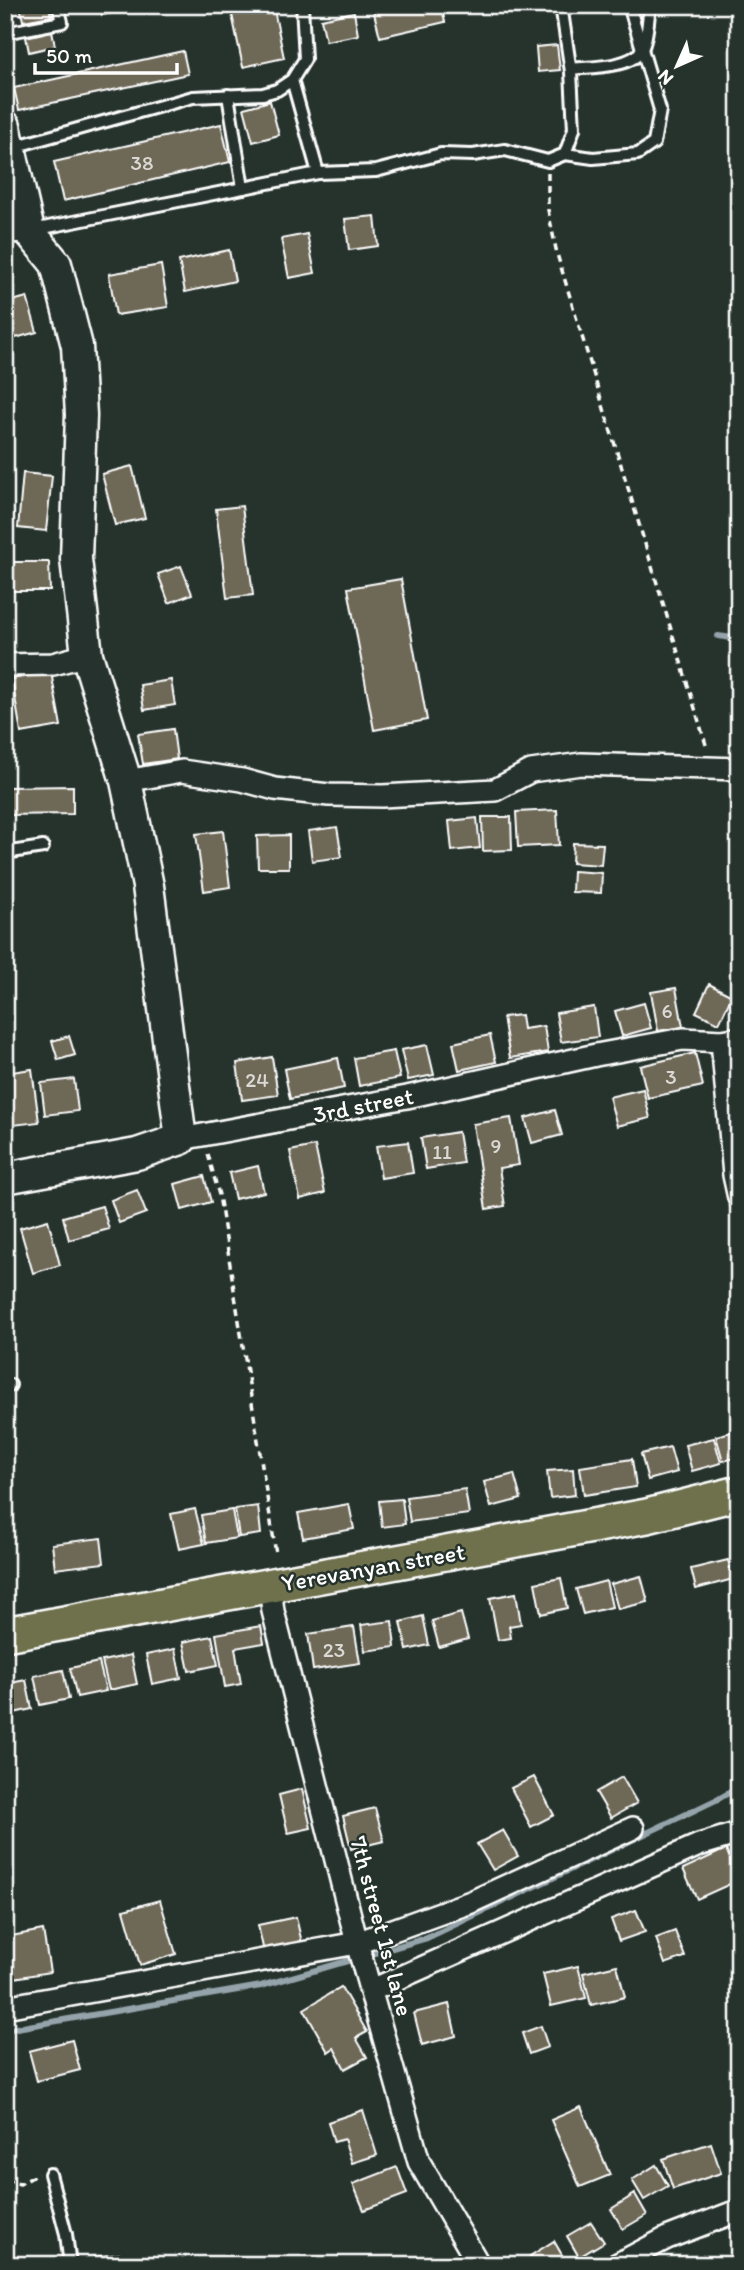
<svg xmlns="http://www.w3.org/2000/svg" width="744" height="2270" font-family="Itim,sans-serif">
  <rect width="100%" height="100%" fill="#26332d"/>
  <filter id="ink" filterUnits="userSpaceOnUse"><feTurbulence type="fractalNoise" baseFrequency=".0143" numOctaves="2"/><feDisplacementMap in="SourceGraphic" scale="14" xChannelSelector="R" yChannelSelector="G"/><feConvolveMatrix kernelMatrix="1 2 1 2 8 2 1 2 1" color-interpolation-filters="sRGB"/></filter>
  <g filter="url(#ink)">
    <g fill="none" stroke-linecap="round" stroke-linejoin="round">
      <g stroke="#95a4ab" stroke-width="6">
        <polyline points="718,636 739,639"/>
        <polyline points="5,2030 261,1986 427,1938 720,1798 739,1787"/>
        <polyline points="738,2265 739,2264"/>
      </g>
    </g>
    <g fill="#6e6756" stroke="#fff" stroke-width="2">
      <polygon points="20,5 49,5 51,16 23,21"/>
      <polygon points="100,5 122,5 124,11 102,15"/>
      <polygon points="230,5 273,5 284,58 243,67"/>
      <polygon points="372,5 441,5 445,22 380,37"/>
      <polygon points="354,12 358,35 326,41 321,19"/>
      <polygon points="52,31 55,46 29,52 26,37"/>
      <polygon points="557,45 560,70 538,72 536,47"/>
      <polygon points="183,51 188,74 19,110 14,88"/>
      <polygon points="270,101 279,135 253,142 244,108"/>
      <polygon points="221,124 230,162 63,201 54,162"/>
      <polygon points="375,216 378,246 349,250 345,219"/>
      <polygon points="307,234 315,273 289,278 281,239"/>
      <polygon points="229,250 235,281 185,292 179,261"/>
      <polygon points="161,265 168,307 116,315 109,274"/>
      <polygon points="27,297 37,332 8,340 5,331 5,303"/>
      <polygon points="132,466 145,518 115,525 102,474"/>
      <polygon points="23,473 52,476 46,531 18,528"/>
      <polygon points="242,506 253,595 227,598 216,509"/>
      <polygon points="5,562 49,562 50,591 5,591"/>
      <polygon points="181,566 192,594 169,603 158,574"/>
      <polygon points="401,579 427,720 374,730 348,588"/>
      <polygon points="51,672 61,726 21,733 12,679"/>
      <polygon points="171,680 175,705 144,710 140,685"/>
      <polygon points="173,729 177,759 143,764 138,734"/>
      <polygon points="73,786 73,814 5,815 5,787"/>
      <polygon points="557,810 559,845 518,847 516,812"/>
      <polygon points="482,817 511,817 512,850 483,851"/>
      <polygon points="477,818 480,848 452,851 449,821"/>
      <polygon points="337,827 342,857 312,861 308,831"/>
      <polygon points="223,831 230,887 204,891 196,834"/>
      <polygon points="289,835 289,868 258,868 257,836"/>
      <polygon points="573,843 603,844 601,865 572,863"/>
      <polygon points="573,871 602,873 601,893 572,892"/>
      <polygon points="709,984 732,996 719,1023 696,1012"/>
      <polygon points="676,988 683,1027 658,1031 651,992"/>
      <polygon points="644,1003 651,1028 622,1036 615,1011"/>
      <polygon points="594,1007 598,1037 561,1042 556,1013"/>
      <polygon points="521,1015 523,1029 544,1026 548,1052 510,1058 503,1017"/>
      <polygon points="490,1035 496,1062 459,1070 453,1043"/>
      <polygon points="69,1036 75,1055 58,1060 52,1041"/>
      <polygon points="427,1045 434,1075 408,1080 401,1050"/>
      <polygon points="394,1051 400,1078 359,1086 354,1058"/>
      <polygon points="695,1053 703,1086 648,1098 640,1066"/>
      <polygon points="272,1057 278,1095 242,1100 237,1063"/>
      <polygon points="338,1058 344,1088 290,1099 284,1069"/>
      <polygon points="32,1069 39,1122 5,1126 5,1073"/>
      <polygon points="74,1079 78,1111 45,1115 41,1083"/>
      <polygon points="643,1089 650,1118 617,1126 609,1097"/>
      <polygon points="555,1110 562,1135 532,1143 525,1118"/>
      <polygon points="511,1118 519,1165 499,1168 505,1206 486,1209 473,1124"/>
      <polygon points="458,1132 463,1163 426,1169 421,1138"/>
      <polygon points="408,1142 413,1173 381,1178 376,1146"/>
      <polygon points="315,1146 325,1193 300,1199 290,1151"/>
      <polygon points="258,1166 264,1192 235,1199 229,1173"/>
      <polygon points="204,1176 211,1202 182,1210 175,1184"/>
      <polygon points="137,1190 146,1213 119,1223 111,1200"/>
      <polygon points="102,1206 109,1229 69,1240 63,1217"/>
      <polygon points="5,1220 12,1242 5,1244"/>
      <polygon points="48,1220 60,1265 33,1273 20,1228"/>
      <polygon points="739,1430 739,1457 723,1461 716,1436"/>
      <polygon points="714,1438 721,1463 692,1471 685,1445"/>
      <polygon points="670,1447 677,1472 648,1480 641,1454"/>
      <polygon points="632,1459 636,1487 584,1495 580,1467"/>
      <polygon points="573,1469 575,1495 550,1498 547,1471"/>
      <polygon points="514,1474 521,1499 491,1507 484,1482"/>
      <polygon points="465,1489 469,1514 410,1522 406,1497"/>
      <polygon points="402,1499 405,1524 382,1527 379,1501"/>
      <polygon points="349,1504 354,1529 303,1538 298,1513"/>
      <polygon points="258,1506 261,1534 239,1537 235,1509"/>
      <polygon points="195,1509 204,1544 179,1549 171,1514"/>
      <polygon points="232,1510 237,1538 206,1543 201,1515"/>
      <polygon points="101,1538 104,1563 55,1569 52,1544"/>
      <polygon points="728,1560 733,1579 696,1589 691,1569"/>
      <polygon points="641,1576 648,1602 618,1609 611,1584"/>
      <polygon points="561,1578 567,1608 541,1614 535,1583"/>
      <polygon points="606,1581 612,1607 583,1614 576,1589"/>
      <polygon points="516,1593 521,1624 509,1626 511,1638 498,1640 490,1598"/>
      <polygon points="461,1613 468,1639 439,1647 432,1621"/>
      <polygon points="423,1616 429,1645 407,1650 401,1622"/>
      <polygon points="392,1621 395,1647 365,1651 361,1625"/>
      <polygon points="261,1626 264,1643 235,1648 241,1684 225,1687 216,1634"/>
      <polygon points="354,1627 360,1663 313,1670 308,1634"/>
      <polygon points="212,1636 218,1665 189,1671 183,1642"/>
      <polygon points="175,1649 181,1678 152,1684 146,1655"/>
      <polygon points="131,1655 137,1684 109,1690 102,1661"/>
      <polygon points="99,1662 106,1691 77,1697 70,1668"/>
      <polygon points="63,1670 69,1699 40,1705 34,1676"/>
      <polygon points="26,1680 32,1709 5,1715 5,1684"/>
      <polygon points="534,1777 554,1815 531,1827 511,1788"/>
      <polygon points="622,1777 637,1803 611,1818 596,1792"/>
      <polygon points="302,1789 311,1828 288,1833 279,1795"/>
      <polygon points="375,1808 384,1841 351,1849 343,1816"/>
      <polygon points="503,1830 518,1856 493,1870 477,1844"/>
      <polygon points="726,1849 739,1880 697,1899 683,1869"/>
      <polygon points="160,1900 176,1954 140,1965 124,1910"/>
      <polygon points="636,1910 645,1932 619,1941 611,1919"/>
      <polygon points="296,1917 302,1943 264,1952 258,1925"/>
      <polygon points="43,1930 50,1972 14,1978 6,1937"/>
      <polygon points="675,1931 685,1957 665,1964 656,1938"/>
      <polygon points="617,1965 625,1997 591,2005 583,1973"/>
      <polygon points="578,1966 586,1998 551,2006 543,1974"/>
      <polygon points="341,1987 367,2032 356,2038 367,2057 345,2069 334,2048 328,2052 304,2009"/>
      <polygon points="449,2004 456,2036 422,2045 414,2013"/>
      <polygon points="541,2026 548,2047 529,2054 522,2033"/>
      <polygon points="72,2040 80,2070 37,2081 29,2051"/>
      <polygon points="581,2107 610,2175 580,2187 551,2120"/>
      <polygon points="363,2110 377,2155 352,2163 344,2139 334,2142 328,2122"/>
      <polygon points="711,2143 721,2173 673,2189 663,2159"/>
      <polygon points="656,2165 668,2186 644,2200 632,2180"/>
      <polygon points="397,2167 407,2194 364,2210 353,2184"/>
      <polygon points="635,2194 647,2215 623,2229 611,2209"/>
      <polygon points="591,2222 604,2242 579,2257 567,2236"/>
      <polygon points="554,2241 566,2262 561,2265 535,2265 530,2256"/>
      <polygon points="120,2254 121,2265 95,2265 94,2257"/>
    </g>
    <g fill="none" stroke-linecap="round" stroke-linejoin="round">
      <defs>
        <g id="lane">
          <polyline points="5,33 62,22 58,5"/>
          <path d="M571 69C589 67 633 68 642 49 648 37 648 18 650 5"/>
          <polyline points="292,80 318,173"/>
          <polyline points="228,95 243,188"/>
          <polyline points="13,147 193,97 263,94 277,90 292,80 305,59 302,5"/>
          <polyline points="565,154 593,158 638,154 654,143 660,110 629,5"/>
          <polyline points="33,230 318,173 376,171 441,154 473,155 505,150 548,161 565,154 574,129 571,72 561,5"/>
          <polyline points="5,853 43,847"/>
          <polyline points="5,1389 10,1385"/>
          <polyline points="50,2174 66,2234 70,2265"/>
        </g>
        <g id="street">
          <polyline points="5,232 29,231"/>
          <polyline points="5,665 53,664 87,655"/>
          <polyline points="126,781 182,771 242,780 275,789 329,795 382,796 495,790 531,771 581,764 739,769"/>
          <polyline points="722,1041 734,1175 739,1198"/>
          <polyline points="181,1139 407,1097 596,1055 683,1039 722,1041 739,1038"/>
          <polyline points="270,1586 273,1611 357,1943 419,2162 479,2265"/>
          <polyline points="372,1990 699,1845 739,1833"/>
          <polyline points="5,2007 357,1943 471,1902 633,1828"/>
          <polyline points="616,2265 667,2238 732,2213"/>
        </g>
        <polyline id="secondary" points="5,126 29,231 56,264 77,346 81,415 76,559 87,655 126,781 148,886 181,1139 137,1154 5,1178"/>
        <polyline id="primary" points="5,1634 647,1516 739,1493"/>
      </defs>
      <use href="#lane" stroke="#fff" stroke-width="16"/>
      <use href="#street" stroke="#fff" stroke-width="26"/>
      <use href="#secondary" stroke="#fff" stroke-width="35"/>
      <use href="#primary" stroke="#fff" stroke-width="38"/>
      <g stroke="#fff" stroke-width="3.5" stroke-dasharray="7 5" stroke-linecap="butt">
        <polyline points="548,173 548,210 557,254 707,748"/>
        <polyline points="208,1154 219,1195 276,1554"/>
        <polyline points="5,2180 20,2184 38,2174"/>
      </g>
      <use href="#lane" stroke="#26332d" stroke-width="10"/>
      <use href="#street" stroke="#26332d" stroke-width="21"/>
      <use href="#secondary" stroke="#26332d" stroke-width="30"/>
      <use href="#primary" stroke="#6e714b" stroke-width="33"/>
    </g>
  </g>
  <g text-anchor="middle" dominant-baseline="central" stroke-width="5" stroke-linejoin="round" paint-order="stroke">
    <g font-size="21" fill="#dbd9d5">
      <text x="142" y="162">38</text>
      <text x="667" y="1010">6</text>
      <text x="671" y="1076">3</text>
      <text x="257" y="1079">24</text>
      <text x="496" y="1145">9</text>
      <text x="442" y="1151">11</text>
      <text x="334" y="1649">23</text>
    </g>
    <g font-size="24" fill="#fff" stroke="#26332d">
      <text transform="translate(363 1105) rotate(-11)">3rd street</text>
      <text transform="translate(373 1567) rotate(-10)">Yerevanyan street</text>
      <text transform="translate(382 1926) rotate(75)">7th street 1st lane</text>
    </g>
  </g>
  <rect width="744" height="2270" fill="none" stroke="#26332d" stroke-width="28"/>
  <rect x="14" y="14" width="716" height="2242" fill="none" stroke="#fff" stroke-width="2.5" filter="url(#ink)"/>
  <g transform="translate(677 66) rotate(225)" stroke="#26332d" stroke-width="5" paint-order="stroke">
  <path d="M0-5L12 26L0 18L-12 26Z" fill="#ffffff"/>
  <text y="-10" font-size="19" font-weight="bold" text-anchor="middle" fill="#ffffff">N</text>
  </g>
  <path d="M35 63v10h142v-10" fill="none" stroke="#ffffff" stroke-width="3.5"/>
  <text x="46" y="63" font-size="21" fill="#ffffff" stroke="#26332d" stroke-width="5" paint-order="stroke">50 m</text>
</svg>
